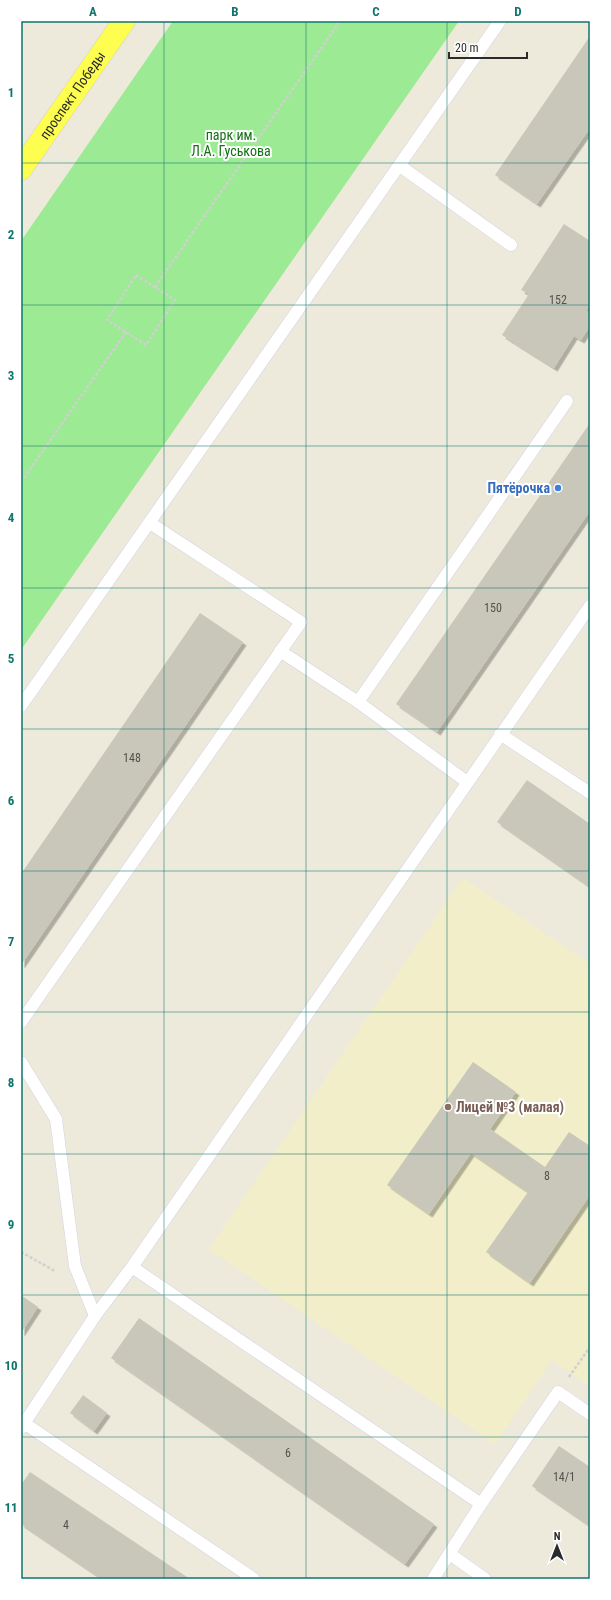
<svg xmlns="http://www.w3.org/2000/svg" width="611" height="1600" font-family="'Roboto Condensed',sans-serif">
  <defs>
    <filter id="shadow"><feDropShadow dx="3.5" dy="3.5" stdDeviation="0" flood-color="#0004"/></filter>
  </defs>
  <rect width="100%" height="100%" fill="#eeeadb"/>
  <polygon fill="#f1eec9" points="463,878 590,964 590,1386 552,1360 495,1444 209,1249"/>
  <polygon fill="#9cea93" points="173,21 459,21 21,650 21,241"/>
  <g fill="#c9c7ba" filter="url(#shadow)">
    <polygon points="590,36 590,128 537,204 495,175"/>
    <polygon points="564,224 590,241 590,305 586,311 590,313 590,326 581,340 574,336 554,368 502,335 529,294 521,290"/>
    <polygon points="590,423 590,511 437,732 396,704"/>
    <polygon points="200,613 243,642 21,965 21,874"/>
    <polygon points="527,780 590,824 590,887 497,822"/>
    <polygon points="473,1062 516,1092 490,1129 545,1167 569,1132 590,1146 590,1195 530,1283 486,1252 528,1192 471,1153 429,1214 387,1185"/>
    <polygon points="21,1295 38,1307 21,1333"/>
    <polygon points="139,1318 434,1524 405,1564 111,1358"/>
    <polygon points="83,1395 107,1413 94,1431 70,1413"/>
    <polygon points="559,1446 590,1467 590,1526 532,1486"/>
    <polygon points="30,1472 157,1557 190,1579 102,1579 21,1524 21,1485"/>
  </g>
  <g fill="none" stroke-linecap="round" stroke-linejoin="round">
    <defs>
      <g id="lane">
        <polyline points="400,166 511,245"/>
        <polyline points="280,651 358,702"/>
        <polyline points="21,706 500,21"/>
        <polyline points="500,734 590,793"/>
        <polyline points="467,782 358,702 567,401"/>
        <polyline points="21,1022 301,622 150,523"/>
        <polyline points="21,1062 56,1119 75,1266 95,1316"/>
        <polyline points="132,1267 481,1504"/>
        <polyline points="24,1423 254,1579"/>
        <polyline points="21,1428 95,1316 132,1267 590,606"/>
        <polyline points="450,1554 485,1579"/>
        <polyline points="433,1579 481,1504 558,1392 590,1414"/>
      </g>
      <g id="primary">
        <path id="s1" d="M21 169 124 21"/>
      </g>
    </defs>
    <use href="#lane" stroke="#d1d1e5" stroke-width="13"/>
    <use href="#primary" stroke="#d0d0d0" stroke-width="23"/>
    <g stroke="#d0d0d0" stroke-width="2.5" stroke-dasharray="3 2" stroke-linecap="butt">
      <polygon points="136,275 175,300 146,345 107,320"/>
      <polyline points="155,287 340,21"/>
      <polyline points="21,482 126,332"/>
      <polyline points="21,1252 55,1271"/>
      <polyline points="569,1377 590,1347"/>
    </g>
    <use href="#lane" stroke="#fff" stroke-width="12"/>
    <use href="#primary" stroke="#fefe50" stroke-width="22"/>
  </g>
  <path fill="none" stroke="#0f766e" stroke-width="1" stroke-opacity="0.55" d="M164 21V1579M306 21V1579M447 21V1579M21 163H590M21 305H590M21 446H590M21 588H590M21 729H590M21 871H590M21 1012H590M21 1154H590M21 1295H590M21 1437H590"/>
  <circle fill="#3f7fe0" stroke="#fff" stroke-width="1.5" cx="558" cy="488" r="4"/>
  <circle fill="#8d6e63" stroke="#fff" stroke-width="1.5" cx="448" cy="1107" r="4"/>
  <g text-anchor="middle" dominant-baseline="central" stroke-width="4" stroke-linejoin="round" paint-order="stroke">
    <g font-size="12" fill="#52524f">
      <text x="558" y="300">152</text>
      <text x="493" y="608">150</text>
      <text x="132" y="758">148</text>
      <text x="547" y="1176">8</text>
      <text x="288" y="1453">6</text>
      <text x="564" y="1477">14/1</text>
      <text x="66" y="1525">4</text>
    </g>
    <g font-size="14" fill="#2b2b2b" stroke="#fff">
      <text stroke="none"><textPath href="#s1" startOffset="90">проспект Победы</textPath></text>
    </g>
    <g font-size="14" fill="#137015" stroke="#fff">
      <text x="231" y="135">парк им.<tspan x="231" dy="16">Л.А. Гуськова</tspan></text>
    </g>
    <g font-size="14" font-weight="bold" fill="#366cbe" stroke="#fff" text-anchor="end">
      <text x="550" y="488">Пятёрочка</text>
    </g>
    <g font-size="14" font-weight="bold" fill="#785e54" stroke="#fff" text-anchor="start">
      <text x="456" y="1107">Лицей №3 (малая)</text>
    </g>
  </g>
  <rect width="611" height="1600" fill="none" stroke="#ffffff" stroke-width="44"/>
  <g transform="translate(557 1546)" stroke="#ffffff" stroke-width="3" paint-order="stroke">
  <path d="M0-3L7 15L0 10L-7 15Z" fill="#2b2b2b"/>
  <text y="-6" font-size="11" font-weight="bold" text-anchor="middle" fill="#2b2b2b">N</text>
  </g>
  <path d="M449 52v6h78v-6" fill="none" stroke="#2b2b2b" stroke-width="2"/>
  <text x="455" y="52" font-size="12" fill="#2b2b2b" stroke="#ffffff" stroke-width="3" paint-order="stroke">20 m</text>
  <rect x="22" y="22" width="567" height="1556" fill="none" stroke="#0f766e" stroke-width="1.5"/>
  <g font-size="13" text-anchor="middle" font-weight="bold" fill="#0f766e">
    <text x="93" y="16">A</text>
    <text x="235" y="16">B</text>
    <text x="376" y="16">C</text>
    <text x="518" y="16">D</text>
    <text x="11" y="97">1</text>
    <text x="11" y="239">2</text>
    <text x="11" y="380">3</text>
    <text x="11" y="522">4</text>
    <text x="11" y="663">5</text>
    <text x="11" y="805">6</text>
    <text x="11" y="946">7</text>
    <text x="11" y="1087">8</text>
    <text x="11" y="1229">9</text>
    <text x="11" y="1370">10</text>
    <text x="11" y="1512">11</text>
  </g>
</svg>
